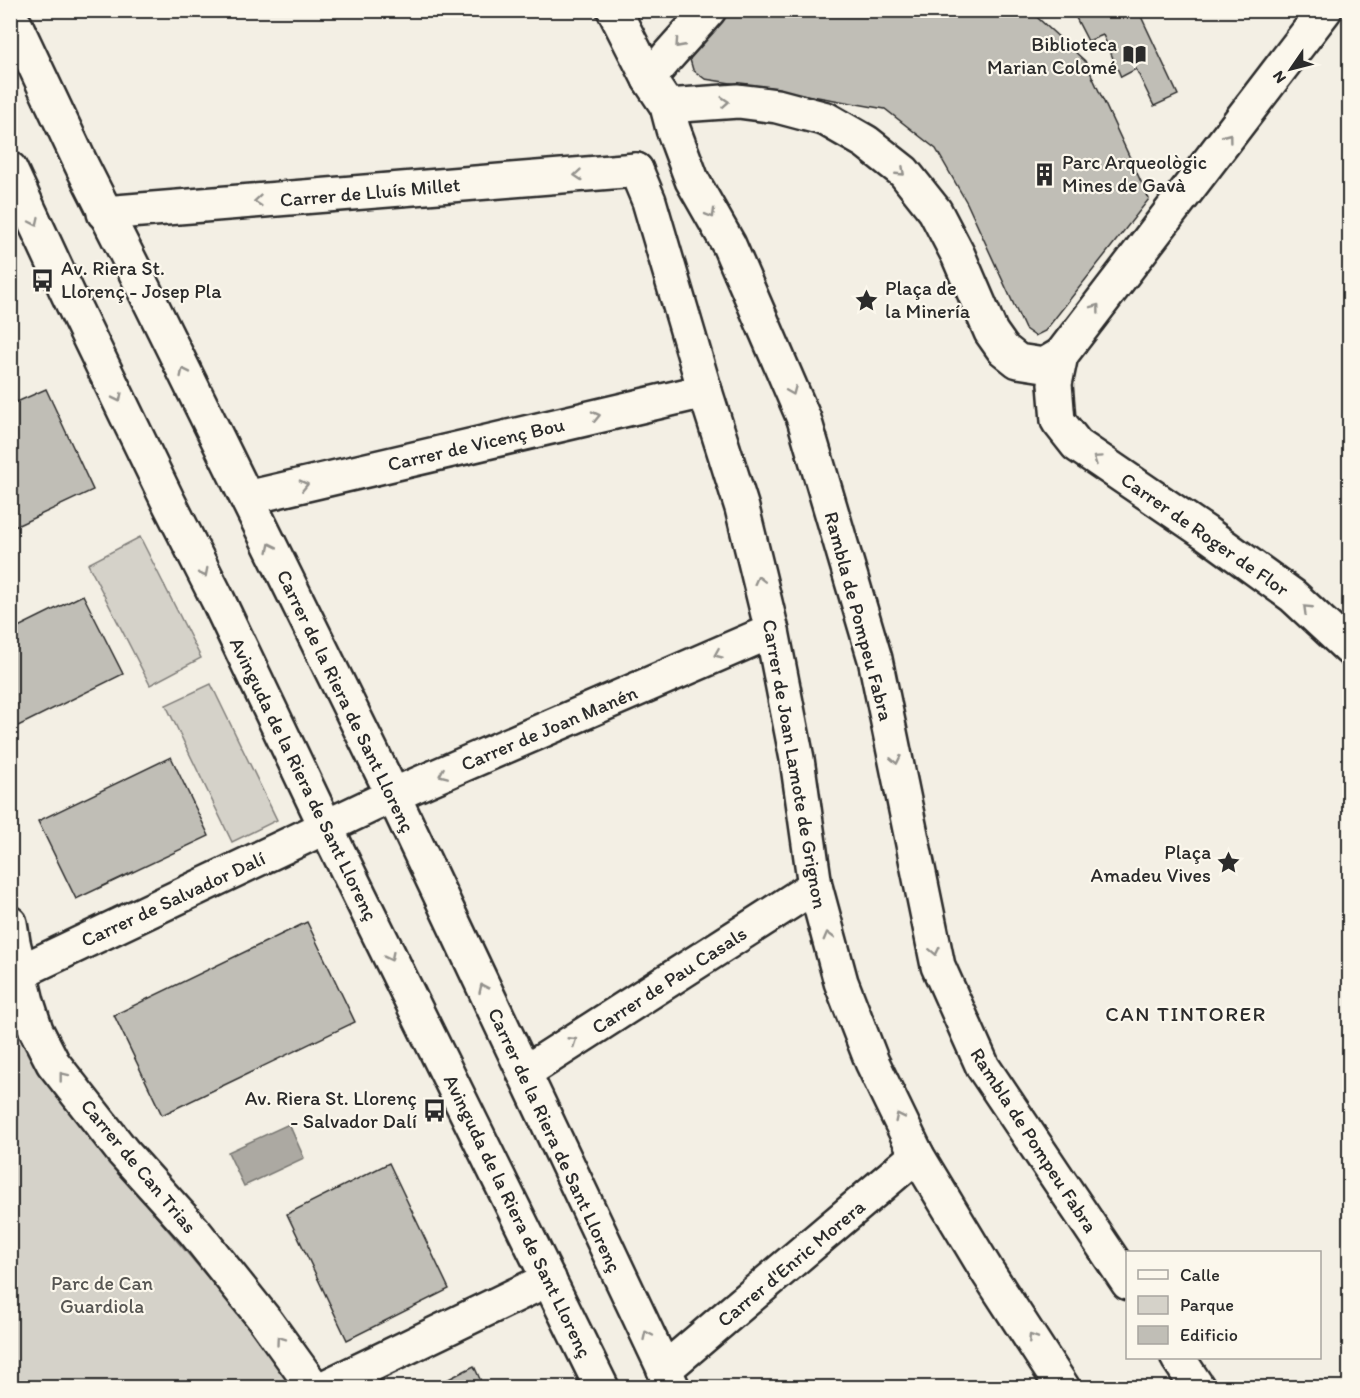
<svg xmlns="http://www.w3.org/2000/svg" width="1360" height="1398" font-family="Itim,sans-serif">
  <rect width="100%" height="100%" fill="#f3efe4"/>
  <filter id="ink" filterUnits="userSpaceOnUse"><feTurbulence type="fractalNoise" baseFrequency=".0167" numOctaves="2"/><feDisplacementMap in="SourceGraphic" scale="12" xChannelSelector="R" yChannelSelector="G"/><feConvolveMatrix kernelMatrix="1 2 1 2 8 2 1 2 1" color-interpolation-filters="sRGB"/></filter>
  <g filter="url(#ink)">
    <g fill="#d5d2c9" stroke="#807e7a" stroke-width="1.5">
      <polygon points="140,537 201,658 150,685 88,564"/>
      <polygon points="211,684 277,820 232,842 166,705"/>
      <polygon points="10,995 108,1159 300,1387 11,1387"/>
    </g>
    <polygon fill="#aca9a2" stroke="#787772" stroke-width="1.5" points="289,1124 304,1158 244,1186 228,1152"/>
    <g fill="#c0beb6" stroke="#2b2b2b" stroke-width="1.5">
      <polygon points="732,10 1029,10 1085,61 1149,199 1045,331 1035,336 1025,329 967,203 936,149 885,109 795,93 705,79 693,70 689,56"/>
      <polygon points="1072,10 1138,10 1178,95 1154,106 1136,69 1121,77 1103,35 1088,41"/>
      <polygon points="46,389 93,490 10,529 10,405"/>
      <polygon points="83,595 123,674 10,730 10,631"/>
      <polygon points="171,757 209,836 76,899 38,821"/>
      <polygon points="307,922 355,1022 162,1115 114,1015"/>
      <polygon points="389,1163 449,1289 347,1340 287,1214"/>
      <polygon points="474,1366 484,1388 431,1388"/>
    </g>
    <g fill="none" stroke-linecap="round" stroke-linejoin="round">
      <defs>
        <g id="minor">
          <polyline points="614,10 649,79 667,106 673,129 692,180 729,245 804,419 875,659 938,966 983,1067 1128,1283"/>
          <polyline points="10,19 16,26 82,166 132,265 393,795 673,1388"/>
          <polyline points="649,79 668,56 709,10"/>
          <polyline points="667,106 738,101 777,106 826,119 866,142 904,172 935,211 958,255 991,332 1003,349 1018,361 1044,365 1061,355 1325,10"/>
          <polyline points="10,169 68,294 167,499 218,600 326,827 602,1388"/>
          <polyline points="636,170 649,201 705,391 742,508 772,631 797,759 815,886 841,982 872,1062 917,1155 987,1271 1063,1388"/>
          <polyline points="104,213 636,170"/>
          <polyline points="1061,355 1055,384 1058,421 1077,445 1206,533 1293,596 1350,649"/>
          <polyline points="247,498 705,391"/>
          <polyline points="10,923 13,942 27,1002 36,1030 53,1063 123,1152 194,1231 265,1320 314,1388"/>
          <polyline points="20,972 393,795 772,631"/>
          <polyline points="524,1073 815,886"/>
          <polyline points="1178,1358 1198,1388"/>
          <polyline points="664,1370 917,1155"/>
          <polyline points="323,1388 549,1279"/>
        </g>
      </defs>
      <use href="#minor" stroke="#2b2b2b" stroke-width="38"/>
      <use href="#minor" stroke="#fbf7ec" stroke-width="33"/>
    </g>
    <defs><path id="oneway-chevron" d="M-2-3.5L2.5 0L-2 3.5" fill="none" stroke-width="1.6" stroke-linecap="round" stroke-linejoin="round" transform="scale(1.5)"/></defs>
    <g stroke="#93918c">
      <use href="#oneway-chevron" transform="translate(679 44) rotate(132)"/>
      <use href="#oneway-chevron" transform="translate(725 102) rotate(-4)"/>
      <use href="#oneway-chevron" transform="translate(1228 137) rotate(-53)"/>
      <use href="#oneway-chevron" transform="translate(901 172) rotate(43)"/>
      <use href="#oneway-chevron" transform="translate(578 175) rotate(175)"/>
      <use href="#oneway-chevron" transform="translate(258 201) rotate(175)"/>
      <use href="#oneway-chevron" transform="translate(711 214) rotate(60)"/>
      <use href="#oneway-chevron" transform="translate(35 222) rotate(65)"/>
      <use href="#oneway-chevron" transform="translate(1096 308) rotate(-53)"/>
      <use href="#oneway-chevron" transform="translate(184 372) rotate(-116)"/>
      <use href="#oneway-chevron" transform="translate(792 391) rotate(67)"/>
      <use href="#oneway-chevron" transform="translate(118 398) rotate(64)"/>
      <use href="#oneway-chevron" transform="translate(596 416) rotate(-13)"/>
      <use href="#oneway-chevron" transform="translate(1097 459) rotate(-146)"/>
      <use href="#oneway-chevron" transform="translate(304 485) rotate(-13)"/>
      <use href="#oneway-chevron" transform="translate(271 547) rotate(-116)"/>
      <use href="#oneway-chevron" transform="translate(204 573) rotate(63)"/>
      <use href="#oneway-chevron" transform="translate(759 580) rotate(-104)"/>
      <use href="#oneway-chevron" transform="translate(1307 609) rotate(-136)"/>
      <use href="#oneway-chevron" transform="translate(718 654) rotate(157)"/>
      <use href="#oneway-chevron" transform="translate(896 760) rotate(78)"/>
      <use href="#oneway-chevron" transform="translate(443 774) rotate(157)"/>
      <use href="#oneway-chevron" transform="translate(828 936) rotate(-105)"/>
      <use href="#oneway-chevron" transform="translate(935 951) rotate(78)"/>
      <use href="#oneway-chevron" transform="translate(390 957) rotate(64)"/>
      <use href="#oneway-chevron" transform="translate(483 988) rotate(-115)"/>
      <use href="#oneway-chevron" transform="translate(573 1041) rotate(-33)"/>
      <use href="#oneway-chevron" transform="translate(63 1076) rotate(-128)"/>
      <use href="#oneway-chevron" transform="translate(899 1117) rotate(-116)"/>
      <use href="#oneway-chevron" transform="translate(647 1335) rotate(-115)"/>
      <use href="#oneway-chevron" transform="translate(1032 1338) rotate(-123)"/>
      <use href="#oneway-chevron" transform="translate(280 1340) rotate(-126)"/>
    </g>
  </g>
  <defs>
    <symbol id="library-bare" viewBox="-9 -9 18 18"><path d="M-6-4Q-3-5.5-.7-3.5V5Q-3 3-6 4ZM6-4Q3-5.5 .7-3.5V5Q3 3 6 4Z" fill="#2b2b2b" stroke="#fbf7ec" stroke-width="2.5" paint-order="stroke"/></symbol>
    <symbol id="building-bare" viewBox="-9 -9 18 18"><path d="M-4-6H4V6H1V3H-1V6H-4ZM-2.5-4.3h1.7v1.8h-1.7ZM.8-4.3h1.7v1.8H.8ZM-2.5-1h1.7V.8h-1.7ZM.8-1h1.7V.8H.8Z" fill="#2b2b2b" stroke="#fbf7ec" stroke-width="2.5" paint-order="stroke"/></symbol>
    <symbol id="bus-bare" viewBox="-9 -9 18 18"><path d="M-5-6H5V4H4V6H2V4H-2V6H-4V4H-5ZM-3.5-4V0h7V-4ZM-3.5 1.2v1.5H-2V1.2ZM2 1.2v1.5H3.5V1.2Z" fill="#2b2b2b" stroke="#fbf7ec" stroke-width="2.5" paint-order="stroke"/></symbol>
    <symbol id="sight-bare" viewBox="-9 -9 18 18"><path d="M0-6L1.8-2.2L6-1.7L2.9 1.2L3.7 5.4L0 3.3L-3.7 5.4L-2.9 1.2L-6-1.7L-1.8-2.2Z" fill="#2b2b2b" stroke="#fbf7ec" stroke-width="2.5" paint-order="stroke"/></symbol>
  </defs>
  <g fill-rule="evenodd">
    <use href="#library-bare" x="1118" y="38" width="33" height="33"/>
    <use href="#building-bare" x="1028" y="158" width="33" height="33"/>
    <use href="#bus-bare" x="26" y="264" width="33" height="33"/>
    <use href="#sight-bare" x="850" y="284" width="33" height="33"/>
    <use href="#sight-bare" x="1212" y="846" width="33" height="33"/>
    <use href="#bus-bare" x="418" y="1094" width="33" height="33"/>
  </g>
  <g text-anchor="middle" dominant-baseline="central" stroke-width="4.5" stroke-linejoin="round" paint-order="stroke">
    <g font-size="20" fill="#2b2b2b" stroke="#fbf7ec" text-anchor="end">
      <text x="1117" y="44">Biblioteca<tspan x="1117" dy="23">Marian Colomé</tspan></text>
      <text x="1062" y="162" text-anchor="start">Parc Arqueològic<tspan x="1062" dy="23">Mines de Gavà</tspan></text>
      <text x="61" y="268" text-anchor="start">Av. Riera St.<tspan x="61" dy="23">Llorenç - Josep Pla</tspan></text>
      <text x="885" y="288" text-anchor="start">Plaça de<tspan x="885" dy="23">la Minería</tspan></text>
      <text x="1211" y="852">Plaça<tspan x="1211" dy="23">Amadeu Vives</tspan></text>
      <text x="417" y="1098">Av. Riera St. Llorenç<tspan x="417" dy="23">- Salvador Dalí</tspan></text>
    </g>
    <g font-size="20" fill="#2b2b2b" stroke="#fbf7ec">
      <text transform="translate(370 192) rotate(-5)">Carrer de Lluís Millet</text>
      <text transform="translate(476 444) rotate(-13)">Carrer de Vicenç Bou</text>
      <text transform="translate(1205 534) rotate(35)">Carrer de Roger de Flor</text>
      <text transform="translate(859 616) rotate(75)">Rambla de Pompeu Fabra</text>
      <text transform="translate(346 701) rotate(64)">Carrer de la Riera de Sant Llorenç</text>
      <text transform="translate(549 728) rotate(-23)">Carrer de Joan Manén</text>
      <text transform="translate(795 764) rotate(80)">Carrer de Joan Lamote de Grignon</text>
      <text transform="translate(304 779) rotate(64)">Avinguda de la Riera de Sant Llorenç</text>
      <text transform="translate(173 899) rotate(-25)">Carrer de Salvador Dalí</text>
      <text transform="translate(669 980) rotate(-33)">Carrer de Pau Casals</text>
      <text transform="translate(555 1140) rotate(65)">Carrer de la Riera de Sant Llorenç</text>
      <text transform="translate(1034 1140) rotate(57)">Rambla de Pompeu Fabra</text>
      <text transform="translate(139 1166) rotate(50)">Carrer de Can Trias</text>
      <text transform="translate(518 1216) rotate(64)">Avinguda de la Riera de Sant Llorenç</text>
      <text transform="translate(791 1263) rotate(-40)">Carrer d'Enric Morera</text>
    </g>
    <g font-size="20" fill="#565552" stroke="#fbf7ec">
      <text x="102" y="1283">Parc de Can<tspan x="102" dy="23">Guardiola</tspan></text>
    </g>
    <g font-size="21" letter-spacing="1.5" fill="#2b2b2b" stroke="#fbf7ec">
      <text x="1186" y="1013">CAN TINTORER</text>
    </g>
  </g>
  <rect width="1360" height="1398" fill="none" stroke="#fbf7ec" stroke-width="36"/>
  <rect x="18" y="18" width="1324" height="1362" fill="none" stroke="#2b2b2b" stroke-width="2" filter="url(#ink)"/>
  <rect x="1126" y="1251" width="195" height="108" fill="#fbf7ec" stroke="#a8a59f" stroke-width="1.5"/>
  <rect x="1138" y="1270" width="30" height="9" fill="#fbf7ec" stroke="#a8a59f" stroke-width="1.5"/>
  <text x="1180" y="1281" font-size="18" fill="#2b2b2b">Calle</text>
  <rect x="1138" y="1296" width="30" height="18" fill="#d5d2c9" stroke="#a8a59f" stroke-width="1.5"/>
  <text x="1180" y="1311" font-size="18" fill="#2b2b2b">Parque</text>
  <rect x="1138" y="1326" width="30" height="18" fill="#c0beb6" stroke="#a8a59f" stroke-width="1.5"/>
  <text x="1180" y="1341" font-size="18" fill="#2b2b2b">Edificio</text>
  <g transform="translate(1291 69) rotate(235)" stroke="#fbf7ec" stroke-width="4.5" paint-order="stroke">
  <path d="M0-4.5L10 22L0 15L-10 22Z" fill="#2b2b2b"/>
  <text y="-9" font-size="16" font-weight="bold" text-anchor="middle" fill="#2b2b2b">N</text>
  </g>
</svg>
